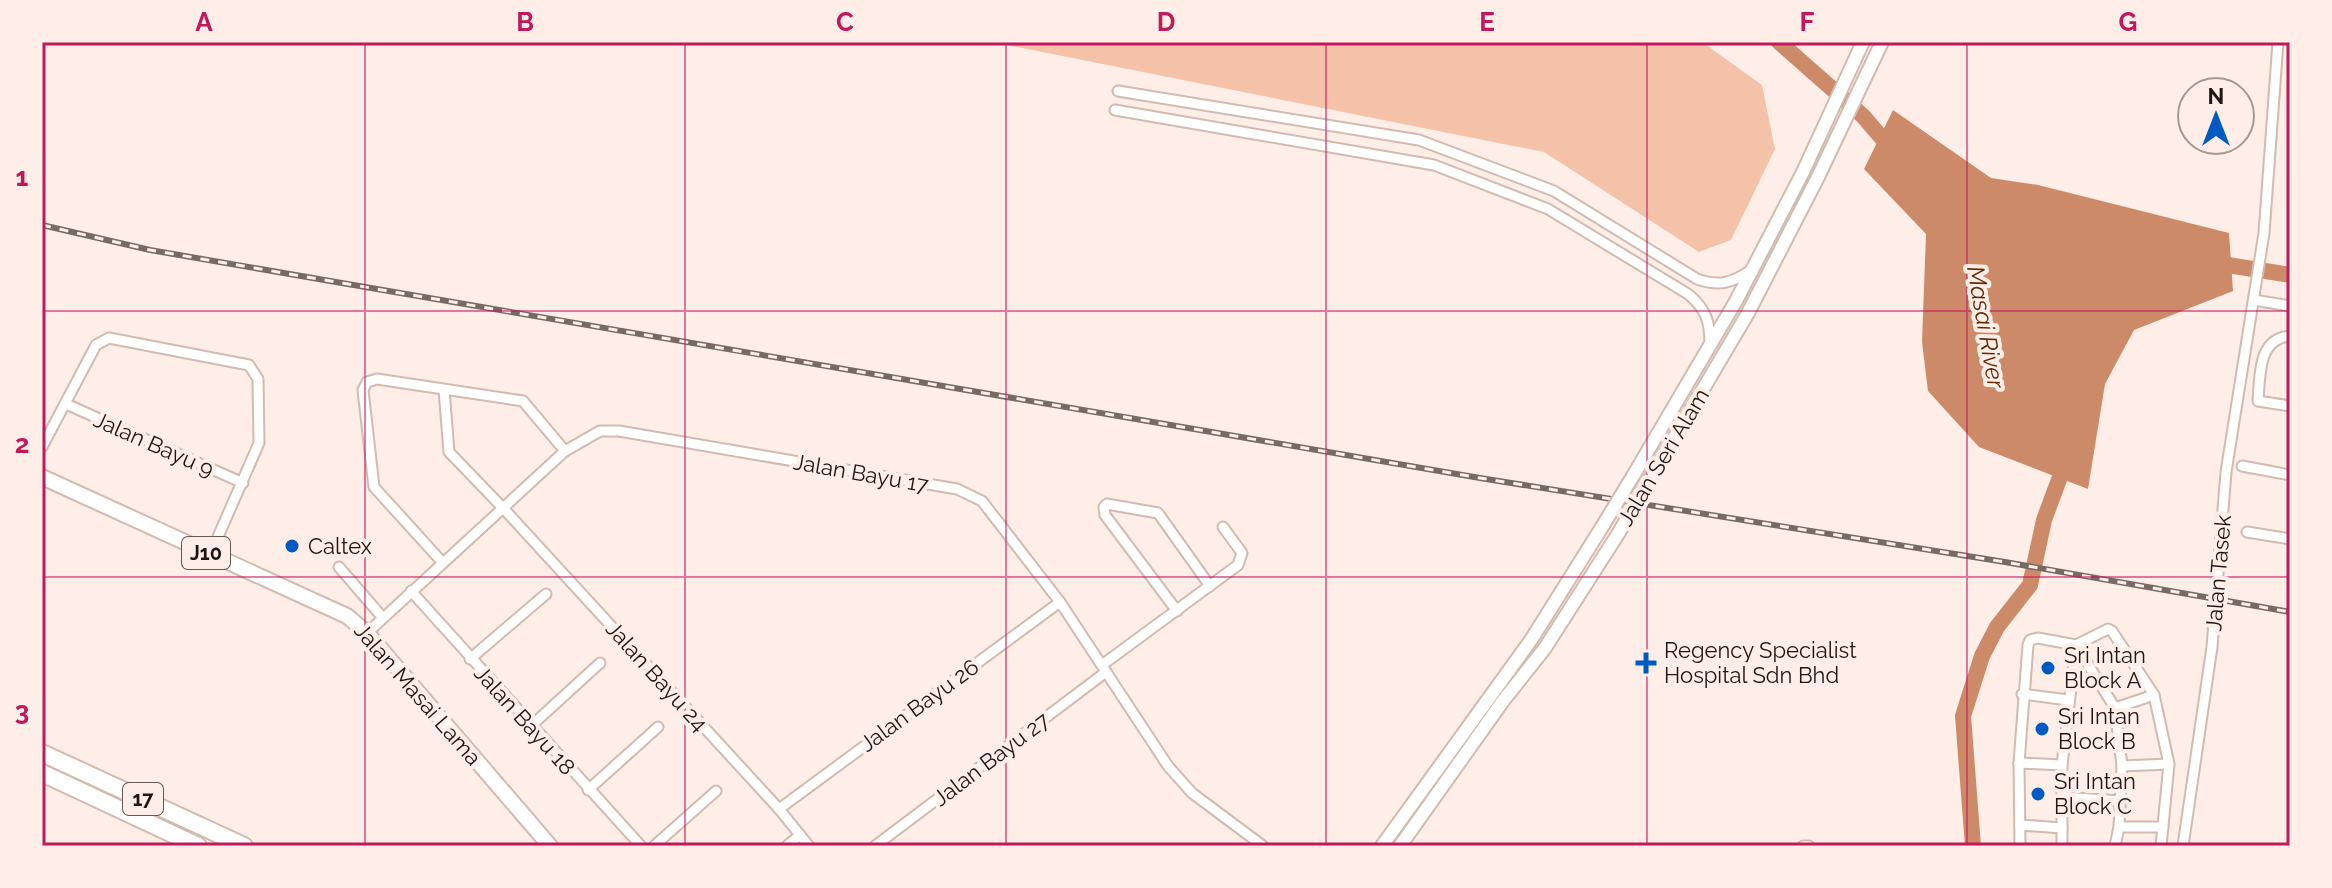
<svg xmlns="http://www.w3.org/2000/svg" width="2332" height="888" font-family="Raleway,sans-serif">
  <rect width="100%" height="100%" fill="#feeee7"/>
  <polygon fill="#f4c2a9" points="992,42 1702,42 1762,85 1775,149 1731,240 1699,252 1544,152"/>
  <polygon fill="#cd8a68" points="1893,110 1991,178 2038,185 2229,233 2233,291 2134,330 2105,384 2088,489 1979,447 1928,391 1922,342 1926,234 1864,169"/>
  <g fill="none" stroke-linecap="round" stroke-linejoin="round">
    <g stroke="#cd8a68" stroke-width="16">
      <polyline points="1779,42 1863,116 1893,151"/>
      <polyline points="2209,262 2290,275"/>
      <polyline points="1973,846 1963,716 1982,656 1997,627 2030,585 2044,520 2067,458"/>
    </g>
    <defs>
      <g id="street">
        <path d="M1118 91 1419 140 1554 191 1697 279C1719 287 1732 283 1751 270"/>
        <path d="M1115 110 1434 165 1548 209 1688 294C1706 309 1710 321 1710 345"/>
        <polyline points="2254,300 2290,306"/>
        <path d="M2290 336C2258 338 2260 375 2258 401L2290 406"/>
        <polyline points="444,390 449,452 503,508 779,809 809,846"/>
        <polyline points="66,404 243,483"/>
        <polyline points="42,447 96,345 109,338 249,365 258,379 259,443 210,555"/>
        <polyline points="2242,466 2290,475"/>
        <polyline points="2247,532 2290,539"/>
        <polyline points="443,563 374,487 363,390 367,382 377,379 523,401 565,451"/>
        <polyline points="339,567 383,618"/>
        <polyline points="411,591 641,846"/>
        <polyline points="1177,611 1105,515 1104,507 1107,504 1158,513 1210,586"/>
        <polyline points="367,633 565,451 600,431 619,431 957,489 982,501 1060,602 1168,766 1192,793 1263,846"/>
        <polyline points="2076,645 2115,708 2122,766 2119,827 2115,846"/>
        <polyline points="470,659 546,594"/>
        <polyline points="1102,665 1238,565 1242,553 1223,527"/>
        <polyline points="2022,694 2068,700"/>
        <polyline points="2115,708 2154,695"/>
        <polyline points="531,726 600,663"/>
        <polyline points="2019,763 2062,765"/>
        <polyline points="2122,766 2169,764"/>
        <polyline points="588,790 658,727"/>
        <polyline points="2062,797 2120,801"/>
        <polyline points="779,809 1060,602"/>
        <polyline points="2020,825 2062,828"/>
        <polyline points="2119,827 2163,827"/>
        <polyline points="654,846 716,791"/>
        <polyline points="787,846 800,835"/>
        <polyline points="875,846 1106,672"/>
        <polyline points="1803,846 1809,846"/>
        <polyline points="2020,846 2019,763 2028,645 2030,640 2038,638 2076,645 2108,629 2112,631 2154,695 2169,764 2161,846"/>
        <polyline points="2062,846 2062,765 2076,645"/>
        <polyline points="2183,846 2212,647 2226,472 2264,233 2278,42"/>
      </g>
      <g id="secondary">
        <polyline points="1633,476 1736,301 1803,172 1863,42"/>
        <polyline points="1647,484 1748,313 1818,177 1882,42"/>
        <polyline points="1382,846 1531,640 1602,527"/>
        <polyline points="1400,846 1503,701 1545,648 1618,534"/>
      </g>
      <polyline id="primary" points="42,477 347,616 367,633 550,846"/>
      <g id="highway">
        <polyline points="42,753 244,846"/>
        <polyline points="42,773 198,846"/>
      </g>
    </defs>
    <use href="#street" stroke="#d3baae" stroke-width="13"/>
    <use href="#secondary" stroke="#d3baae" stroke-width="16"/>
    <use href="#primary" stroke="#d3baae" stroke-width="18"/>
    <use href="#highway" stroke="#d3baae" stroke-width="20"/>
    <use href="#street" stroke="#fff" stroke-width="9"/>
    <use href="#secondary" stroke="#fff" stroke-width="12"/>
    <use href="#primary" stroke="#fff" stroke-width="14"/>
    <use href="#highway" stroke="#fff" stroke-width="16"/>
    <defs>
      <polyline id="rail" points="42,225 150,250 336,282 1480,478 2005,562 2290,612"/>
    </defs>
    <use href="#rail" stroke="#766a65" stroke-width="6"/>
    <use href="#rail" stroke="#feeee7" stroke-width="3" stroke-dasharray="9" stroke-linecap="butt"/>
    <defs>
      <g id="secondary-bridge">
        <polyline points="1602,527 1633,476"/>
        <polyline points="1618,534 1647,484"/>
      </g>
    </defs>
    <use href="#secondary-bridge" stroke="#d3baae" stroke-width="16" stroke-linecap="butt"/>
    <use href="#secondary-bridge" stroke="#fff" stroke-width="12"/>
  </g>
  <path fill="none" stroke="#c2185b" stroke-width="2" stroke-opacity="0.55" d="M365 42V846M685 42V846M1006 42V846M1326 42V846M1647 42V846M1967 42V846M42 311H2290M42 577H2290"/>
  <g fill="#005ac3" stroke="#feeee7" stroke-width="3">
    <circle cx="292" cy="546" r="8"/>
    <path d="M1642 651h8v8h8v8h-8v8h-8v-8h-8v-8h8z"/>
    <circle cx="2048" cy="668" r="8"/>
    <circle cx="2042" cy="729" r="8"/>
    <circle cx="2038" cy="794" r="8"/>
  </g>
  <g text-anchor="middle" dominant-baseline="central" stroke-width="8" stroke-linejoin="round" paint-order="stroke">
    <g fill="#feeee7" stroke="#635853" stroke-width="2">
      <rect x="182" y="537" width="48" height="32" rx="6"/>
      <rect x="123" y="783" width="40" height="32" rx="6"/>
    </g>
    <g font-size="20" font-weight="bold" fill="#201713">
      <text x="206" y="553">J10</text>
      <text x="143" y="799">17</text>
    </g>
    <g font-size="22" fill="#201713" stroke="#feeee7">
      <text transform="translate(154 444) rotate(24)">Jalan Bayu 9</text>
      <text transform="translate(1663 457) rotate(-59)">Jalan Seri Alam</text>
      <text transform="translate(861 473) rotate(10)">Jalan Bayu 17</text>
      <text transform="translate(2218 573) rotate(-85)">Jalan Tasek</text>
      <text transform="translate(657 676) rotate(48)">Jalan Bayu 24</text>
      <text transform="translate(418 694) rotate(49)">Jalan Masai Lama</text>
      <text transform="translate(919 705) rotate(-36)">Jalan Bayu 26</text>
      <text transform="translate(525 720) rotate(48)">Jalan Bayu 18</text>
      <text transform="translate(991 759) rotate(-37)">Jalan Bayu 27</text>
    </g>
    <g font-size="22" fill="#201713" stroke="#feeee7" text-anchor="start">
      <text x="308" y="546">Caltex</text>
      <text x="1664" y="650">Regency Specialist<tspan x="1664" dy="25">Hospital Sdn Bhd</tspan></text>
      <text x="2064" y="655">Sri Intan<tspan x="2064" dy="25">Block A</tspan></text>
      <text x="2058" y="716">Sri Intan<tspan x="2058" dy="25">Block B</tspan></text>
      <text x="2054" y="781">Sri Intan<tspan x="2054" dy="25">Block C</tspan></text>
    </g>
    <g font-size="24" font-style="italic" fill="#652900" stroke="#feeee7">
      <text transform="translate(1986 327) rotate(80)">Masai River</text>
    </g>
  </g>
  <rect width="2332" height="888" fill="none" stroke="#feeee7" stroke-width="88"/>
  <g transform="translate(2216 116)"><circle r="38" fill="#feeee7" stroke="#a59892" stroke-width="2"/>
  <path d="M0-6L14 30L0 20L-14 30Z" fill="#005ac3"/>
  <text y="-12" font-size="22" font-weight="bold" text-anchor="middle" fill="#201713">N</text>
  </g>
  <rect x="44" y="44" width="2244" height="800" fill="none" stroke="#c2185b" stroke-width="3"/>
  <g font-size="26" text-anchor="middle" font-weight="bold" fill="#c2185b">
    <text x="204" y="31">A</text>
    <text x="525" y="31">B</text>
    <text x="845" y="31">C</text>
    <text x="1166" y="31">D</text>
    <text x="1487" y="31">E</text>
    <text x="1807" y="31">F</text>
    <text x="2128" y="31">G</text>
    <text x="22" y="186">1</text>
    <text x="22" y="453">2</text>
    <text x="22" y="720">3</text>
  </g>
</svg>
